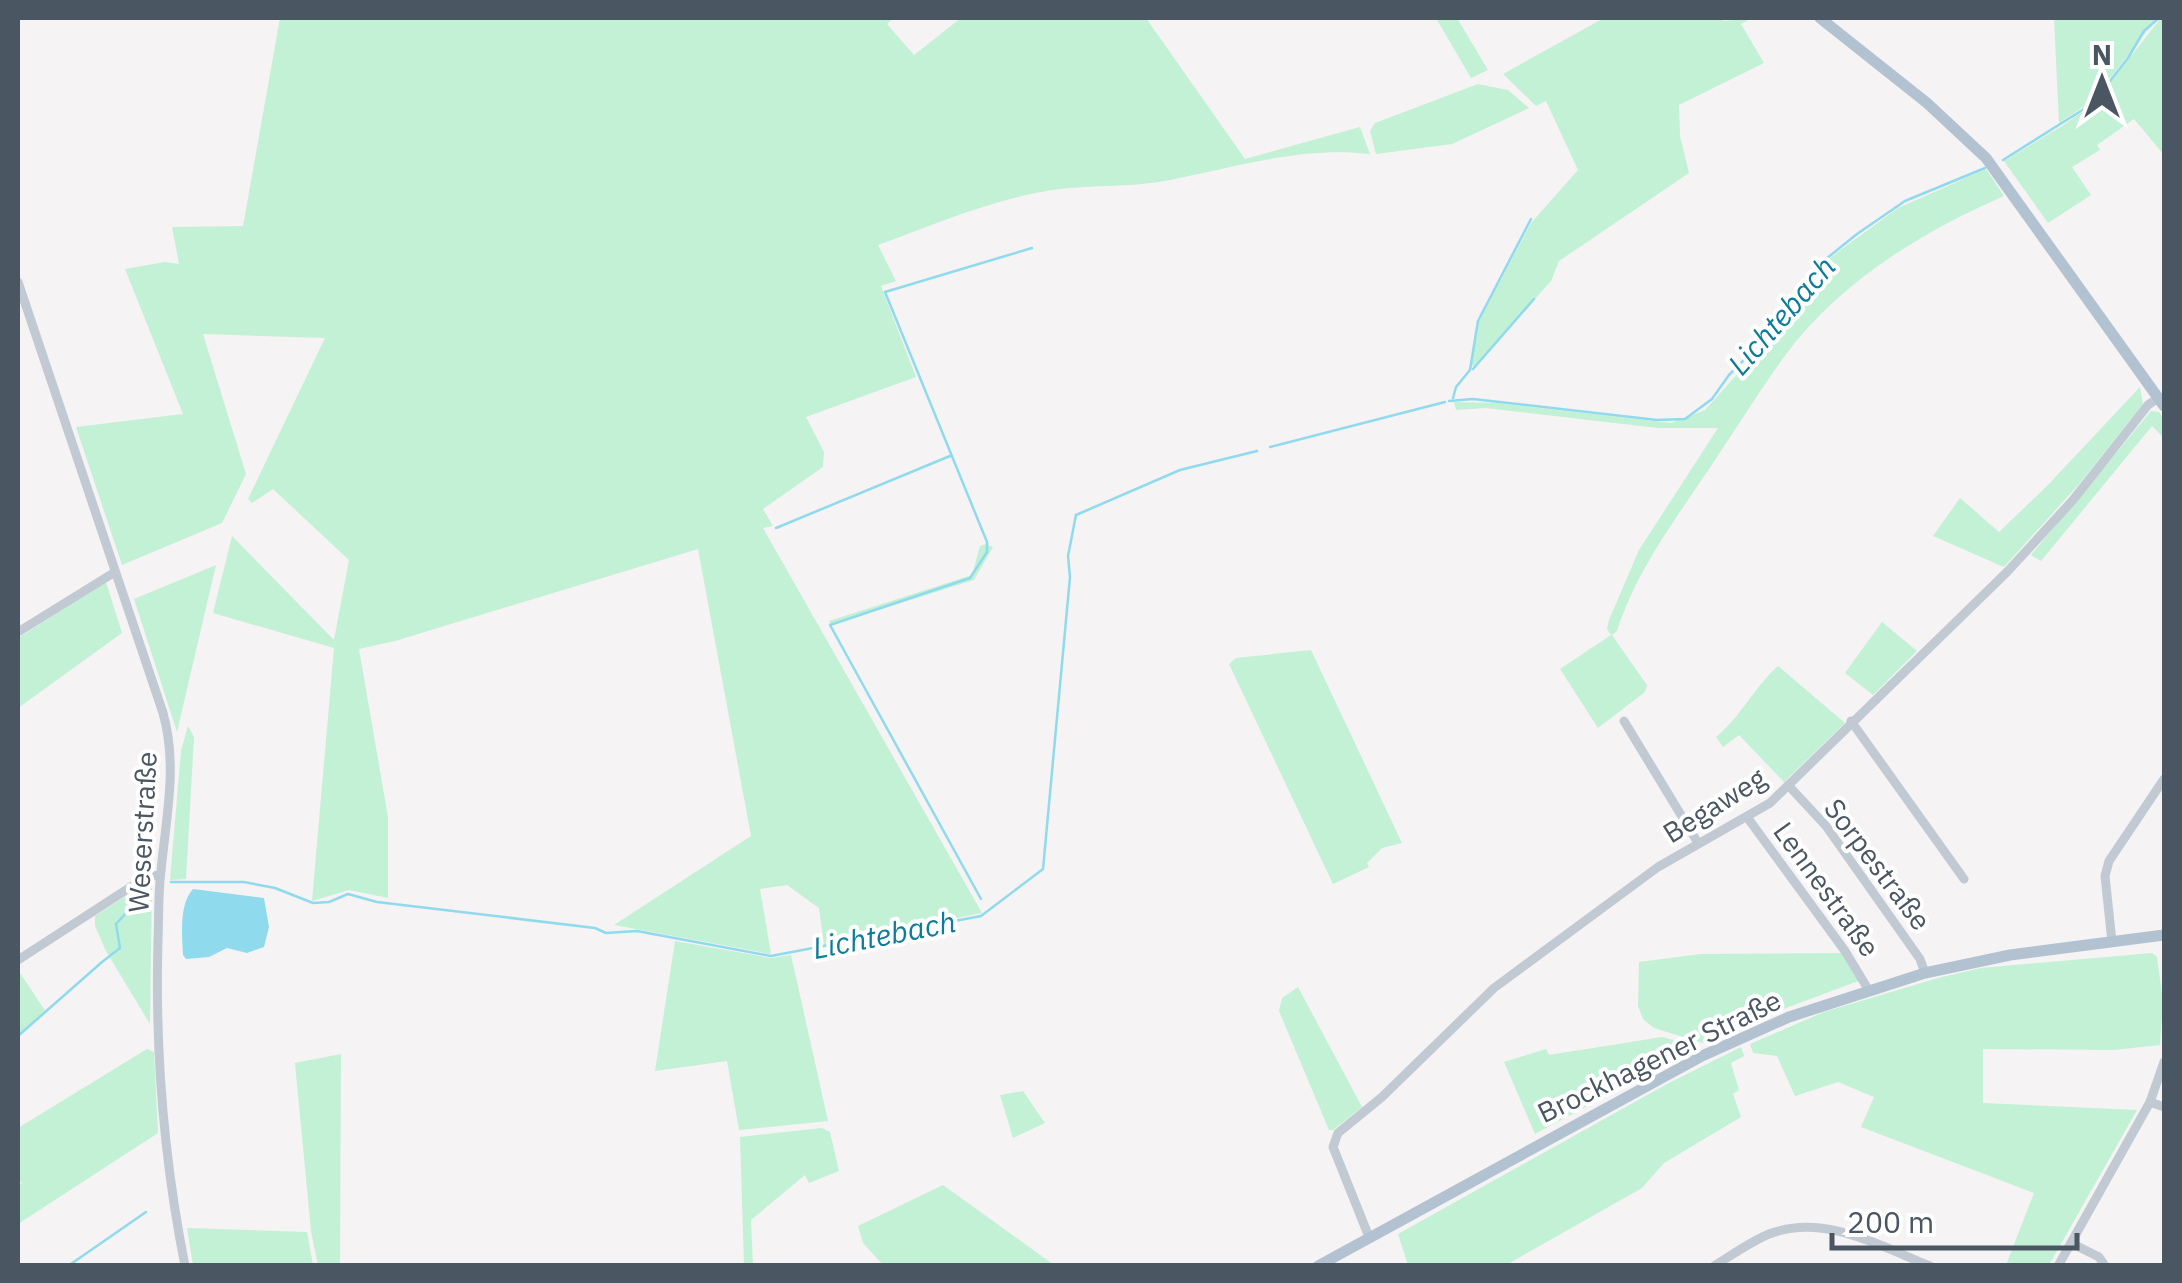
<svg xmlns="http://www.w3.org/2000/svg" width="2182" height="1283" font-family="'IBM Plex Sans',sans-serif">
  <rect width="100%" height="100%" fill="#f5f3f3"/>
  <g fill="#c3f1d5">
    <path d="M280 18H893L887 24 914 55 961 18H1146L1245 159 1360 127 1370 154C1297 146 1231 169 1159 182 1127 187 1093 185 1060 189 1001 196 934 224 878 245L896 281 881 286 916 377 806 417 824 452 823 467 763 509 773 526 763 528 982 913 824 945 819 908 787 885 760 889 771 954 614 925 751 836 698 549 395 641 359 649 388 817V898L349 890 312 901 334 648 213 613 232 536 334 640 349 560 273 489 252 503 248 499 325 338 203 334 246 474 222 523 122 565 76 427 183 414 125 269 165 262 179 264 172 227 243 226Z"/>
    <polygon points="1436,18 1457,18 1488,70 1471,78"/>
    <polygon points="1604,18 1720,18 1724,21 1752,18 1741,24 1764,63 1679,105 1680,136 1689,173 1559,261 1551,281 1475,367 1471,365 1479,321 1531,223 1578,170 1546,101 1536,106 1503,74"/>
    <polygon points="2054,18 2157,18 2092,101 2059,123"/>
    <polygon points="2161,18 2164,18 2164,155 2134,119 2097,145 2100,150 2072,167 2091,195 2048,223 2004,161 2062,126 2093,104"/>
    <polygon points="1478,84 1508,90 1529,108 1452,144 1376,154 1370,131 1375,123"/>
    <path d="M1986 169 2004 196C1920 233 1839 282 1784 357 1757 394 1733 434 1707 472 1672 524 1636 572 1617 631L1612 635 1647 685 1645 692 1598 728 1560 669 1611 635 1607 629 1609 620 1639 550 1718 428H1658L1486 408 1456 410 1454 402 1496 403 1671 423 1705 410 1778 329 1831 257 1898 208Z"/>
    <polygon points="2140,387 2143,404 2080,483 2004,567 1933,536 1960,498 1999,532 2047,486"/>
    <polygon points="2151,411 2159,412 2164,419 2164,438 2152,426 2041,561 2031,555"/>
    <polygon points="986,544 993,547 974,580 831,625 829,621 972,575 980,546"/>
    <polygon points="216,565 177,732 134,599"/>
    <polygon points="106,582 122,633 18,708 18,638"/>
    <polygon points="1882,622 1917,651 1873,695 1845,673"/>
    <polygon points="1311,650 1402,843 1382,848 1367,863 1369,867 1333,884 1229,664 1236,658"/>
    <path d="M1778 666 1845 723 1784 782 1739 735 1723 747 1716 737C1741 717 1754 687 1778 666Z"/>
    <polygon points="188,726 194,737 186,879 170,880 181,751"/>
    <polygon points="152,879 150,1024 106,951 95,926 95,916"/>
    <polygon points="675,941 771,958 791,955 828,1121 739,1130 727,1061 655,1071"/>
    <polygon points="1843,953 1861,980 1786,1008 1706,1044 1654,1028 1643,1019 1638,1006 1639,962 1701,954"/>
    <polygon points="2152,953 2157,957 2163,1001 2160,1045 2114,1050 1983,1049 1983,1103 2137,1110 2049,1265 2006,1265 2034,1193 1861,1127 1874,1097 1838,1082 1795,1096 1777,1056 1753,1053 1750,1044 1824,1012 1938,978 1981,968"/>
    <polygon points="18,970 46,1012 18,1036"/>
    <polygon points="1298,987 1362,1107 1333,1130 1329,1130 1279,1011 1282,998"/>
    <polygon points="1662,1037 1688,1044 1688,1052 1535,1134 1504,1062 1546,1049 1549,1055"/>
    <polygon points="1741,1047 1744,1056 1731,1063 1739,1090 1733,1094 1741,1117 1664,1163 1642,1188 1506,1265 1408,1265 1398,1234 1667,1084"/>
    <polygon points="147,1049 154,1052 158,1133 18,1224 18,1183 22,1184 18,1177 18,1128"/>
    <polygon points="341,1054 340,1265 318,1265 311,1231 295,1063"/>
    <polygon points="1023,1091 1045,1123 1013,1138 1000,1095"/>
    <polygon points="822,1128 830,1132 839,1171 809,1183 805,1175 751,1220 753,1265 744,1265 740,1137"/>
    <polygon points="943,1185 1054,1265 883,1265 863,1243 858,1226"/>
    <polygon points="187,1228 307,1232 313,1265 193,1265"/>
  </g>
  <path fill="#90daee" d="M193 889 264 898 269 927 264 947 247 953 227 948 209 957 186 959 183 955C182 935 179 904 193 889Z"/>
  <g fill="none" stroke-linecap="round" stroke-linejoin="round">
    <g stroke="#90daee" stroke-width="2.5">
      <polyline points="2003,160 2092,104 2128,58 2144,31 2159,18"/>
      <polyline points="1473,369 1534,299"/>
      <polyline points="1453,398 1456,387 1470,370 1478,321 1531,219"/>
      <polyline points="1449,401 1473,399 1657,420 1685,419 1712,399 1729,375 1778,326 1816,267 1857,234 1905,201 1985,168"/>
      <polyline points="1270,447 1445,402"/>
      <polyline points="776,528 950,456"/>
      <polyline points="171,882 244,882 275,888 313,903 329,902 348,894 377,902 595,928 606,933 637,931 771,956 981,916 1043,869 1070,577 1068,556 1076,515 1180,470 1257,451"/>
      <polyline points="981,899 830,625 970,578 987,552 987,542 885,292 1032,248"/>
      <polyline points="18,1036 102,962 120,948 116,924 150,887"/>
      <polyline points="68,1266 146,1212"/>
    </g>
    <g stroke="#c1cad2" stroke-width="9">
      <path d="M18 282 163 713C178 766 166 817 161 871 158 894 159 917 158 940 155 1047 164 1160 185 1266"/>
      <polyline points="18,632 115,572"/>
      <polyline points="1624,721 1698,843"/>
      <polyline points="1851,721 1964,879"/>
      <polyline points="1788,785 1826,826 1920,959 1925,973"/>
      <polyline points="1747,817 1845,951 1868,989"/>
      <polyline points="2112,942 2105,876 2109,861 2164,779"/>
      <polyline points="18,960 146,877 160,875"/>
      <polyline points="2150,1102 2164,1107"/>
      <polyline points="1369,1237 1333,1147 1338,1133 1382,1097 1494,988 1658,867 1770,803 2007,572 2073,500 2148,405 2158,398"/>
      <polyline points="2071,1243 2099,1257 2105,1266"/>
      <path d="M1714 1266C1732 1255 1750 1242 1769 1234 1824 1213 1880 1246 1930 1266"/>
      <polyline points="2058,1266 2150,1102 2164,1062"/>
    </g>
    <g stroke="#b3c2d1" stroke-width="11">
      <polyline points="1820,18 1927,103 1986,158 2164,406"/>
      <polyline points="1318,1266 1702,1056 1789,1017 1925,973 2010,955 2164,935"/>
    </g>
  </g>
  <g text-anchor="middle" dominant-baseline="central" stroke-width="8" stroke-linejoin="round" paint-order="stroke">
    <g font-size="28" fill="#4a5661" stroke="#fff">
      <text transform="translate(1714 805) rotate(-32)">Begaweg</text>
      <text transform="translate(142 832) rotate(-87)">Weserstraße</text>
      <text transform="translate(1878 864) rotate(53)">Sorpestraße</text>
      <text transform="translate(1827 889) rotate(54)">Lennestraße</text>
      <text transform="translate(1659 1056) rotate(-26)">Brockhagener Straße</text>
    </g>
    <g font-size="30" font-style="italic" fill="#0c7c9b" stroke="#fff">
      <text transform="translate(1781 315) rotate(-49)">Lichtebach</text>
      <text transform="translate(884 934) rotate(-11)">Lichtebach</text>
    </g>
  </g>
  <rect width="2182" height="1283" fill="none" stroke="#4a5661" stroke-width="40"/>
  <g transform="translate(2102 80)" stroke="#ffffff" stroke-width="8" paint-order="stroke">
  <path d="M0-8L18 38L0 25L-18 38Z" fill="#4a5661"/>
  <text y="-15" font-size="28" font-weight="bold" text-anchor="middle" fill="#4a5661">N</text>
  </g>
  <path d="M1832 1233v15h245v-15" fill="none" stroke="#4a5661" stroke-width="5"/>
  <text x="1847" y="1233" font-size="30" fill="#4a5661" stroke="#ffffff" stroke-width="8" paint-order="stroke">200 m</text>
</svg>
